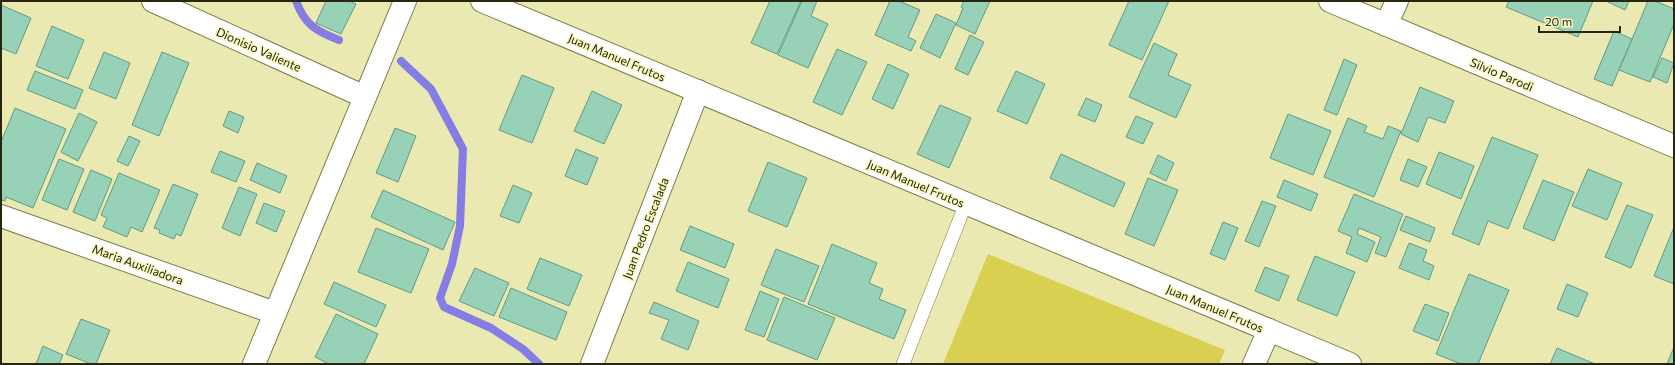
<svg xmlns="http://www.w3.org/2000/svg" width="1675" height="365" font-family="Commissioner,sans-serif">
  <rect width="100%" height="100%" fill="#ebe9b2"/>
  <polygon fill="#d9d052" points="988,254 1225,350 1219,364 943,364"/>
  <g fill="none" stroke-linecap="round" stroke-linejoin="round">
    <g stroke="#857ce4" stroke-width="8">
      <path d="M296 1C305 25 316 31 339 40"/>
      <polyline points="401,61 431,89 463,149 460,226 452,264 440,298 444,307 491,328 523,349 539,364"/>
    </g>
  </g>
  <g fill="#97d1b7" stroke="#629b83">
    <polygon points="326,1 349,1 356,4 341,34 316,23"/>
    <polygon points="770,1 801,1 777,54 751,43"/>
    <polygon points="802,1 817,1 811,16 828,24 808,68 778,55"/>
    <polygon points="890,1 899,1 920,10 908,37 916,41 911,51 875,35"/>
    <polygon points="964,1 990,1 975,34 956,25 963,8 961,7"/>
    <polygon points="1129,1 1169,1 1142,60 1109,45"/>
    <polygon points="1509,1 1593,1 1578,37 1506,7"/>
    <polygon points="1606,1 1629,1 1625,10"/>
    <polygon points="1648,1 1655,1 1674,9 1674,24 1650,82 1619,70"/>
    <polygon points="1,5 31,18 16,54 1,48"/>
    <polygon points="936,14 956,23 940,58 920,48"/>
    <polygon points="52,26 84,40 68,79 36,66"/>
    <polygon points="1614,31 1632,39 1612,86 1594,79"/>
    <polygon points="970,35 984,42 968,75 955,69"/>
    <polygon points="1154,43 1177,54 1168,75 1191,85 1176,118 1129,97"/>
    <polygon points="837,49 867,62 842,115 813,102"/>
    <polygon points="104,52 130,63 116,99 89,88"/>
    <polygon points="162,52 189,63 159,136 132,125"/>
    <polygon points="1662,58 1674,63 1667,83 1653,77"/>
    <polygon points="1344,59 1357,65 1337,115 1324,110"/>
    <polygon points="888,64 909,74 893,109 872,99"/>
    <polygon points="35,71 83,90 75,109 27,90"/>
    <polygon points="1016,71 1045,84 1027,124 997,111"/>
    <polygon points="522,75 554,88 532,143 499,130"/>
    <polygon points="1420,87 1454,101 1445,123 1428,117 1418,142 1401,134"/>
    <polygon points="592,91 622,105 604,144 574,131"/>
    <polygon points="1086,98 1102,105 1095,122 1078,115"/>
    <polygon points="940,105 971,118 949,168 917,154"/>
    <polygon points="15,108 66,129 33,208 6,197 5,201 1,200 1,142"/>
    <polygon points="229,111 244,117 238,133 223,126"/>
    <polygon points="79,113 97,122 78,161 61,152"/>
    <polygon points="1288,114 1331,131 1313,175 1270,158"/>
    <polygon points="1136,116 1153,123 1143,144 1126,137"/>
    <polygon points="1348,118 1367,126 1364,132 1383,139 1388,126 1401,131 1374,197 1324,177"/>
    <polygon points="395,128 416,136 398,182 376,173"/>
    <polygon points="129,136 140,141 128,166 117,161"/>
    <polygon points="1492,137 1538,155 1508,229 1488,221 1479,245 1452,234"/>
    <polygon points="576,149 598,158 587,185 565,176"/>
    <polygon points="220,151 245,161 236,182 211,172"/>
    <polygon points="1439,152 1474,166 1461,199 1426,184"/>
    <polygon points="1061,154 1125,183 1114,207 1050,178"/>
    <polygon points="1158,155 1174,163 1166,181 1150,173"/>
    <polygon points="59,159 84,169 67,210 42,200"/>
    <polygon points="1408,159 1427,167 1418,187 1400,180"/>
    <polygon points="768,162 807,178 787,227 748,211"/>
    <polygon points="257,163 287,176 280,193 250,180"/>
    <polygon points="1588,169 1622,183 1607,220 1572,206"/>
    <polygon points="91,170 112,179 95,221 73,212"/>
    <polygon points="119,173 160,190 142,232 131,227 127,237 103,227 107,218 101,215"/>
    <polygon points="1148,178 1178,190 1154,246 1125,234"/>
    <polygon points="1284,180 1318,194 1311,211 1277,197"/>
    <polygon points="1543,180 1574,192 1554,241 1523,228"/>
    <polygon points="173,184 198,194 181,236 176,234 174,239 159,233 160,230 154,228"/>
    <polygon points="513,185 532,193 519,223 500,216"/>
    <polygon points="239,187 257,194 240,236 222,228"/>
    <polygon points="383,190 455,222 443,250 371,217"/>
    <polygon points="1354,194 1403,214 1386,257 1375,253 1381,237 1359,228 1357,234 1375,242 1367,262 1346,253 1352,237 1338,231"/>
    <polygon points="1262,201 1276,206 1259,247 1245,241"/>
    <polygon points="264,203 285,211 276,232 256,223"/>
    <polygon points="1627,205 1653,215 1631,268 1605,257"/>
    <polygon points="1406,216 1435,228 1430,242 1400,230"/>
    <polygon points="1223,222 1238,228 1225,260 1210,254"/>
    <polygon points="690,226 734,244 725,268 680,250"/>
    <polygon points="1674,227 1674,284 1654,276"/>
    <polygon points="376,228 429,249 411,293 358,272"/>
    <polygon points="1409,243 1427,250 1423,261 1434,266 1429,280 1399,268"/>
    <polygon points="832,244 877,263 869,283 883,289 879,299 906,310 894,339 808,304"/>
    <polygon points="776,249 819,266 804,302 761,285"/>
    <polygon points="1315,256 1355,272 1337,316 1297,300"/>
    <polygon points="540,258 582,275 569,306 527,289"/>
    <polygon points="688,262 729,279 718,308 676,291"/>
    <polygon points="1265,267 1289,276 1279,301 1255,291"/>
    <polygon points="475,268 509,283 494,316 459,301"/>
    <polygon points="1469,274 1509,290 1478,364 1461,364 1436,354"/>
    <polygon points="334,282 386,305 376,327 324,304"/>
    <polygon points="1567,284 1588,293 1578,317 1557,309"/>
    <polygon points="511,288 567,312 556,340 499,317"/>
    <polygon points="760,291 779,299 764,337 745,330"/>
    <polygon points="784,297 835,318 817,360 767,340"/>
    <polygon points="654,302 699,321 688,350 661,339 669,320 649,313"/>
    <polygon points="1425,304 1449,313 1438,341 1413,331"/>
    <polygon points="336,314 378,334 364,364 329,364 315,357"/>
    <polygon points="81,319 110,330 96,364 91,364 66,354"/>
    <polygon points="43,346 63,355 59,364 36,364"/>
    <polygon points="1674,347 1674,364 1667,364"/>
    <polygon points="1557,348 1595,364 1550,364"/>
  </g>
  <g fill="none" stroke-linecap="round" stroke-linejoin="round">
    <defs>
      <polyline id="service" points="903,364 966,203"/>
      <g id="minor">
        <polyline points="153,1 365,97"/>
        <polyline points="482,1 1350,364"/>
        <polyline points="1330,1 1674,146"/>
        <polyline points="1386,25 1397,1"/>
        <polyline points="1,216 275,313"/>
        <polyline points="254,364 405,1"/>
        <polyline points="592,364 698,91"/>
        <polyline points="1254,364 1269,330"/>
      </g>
    </defs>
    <use href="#service" stroke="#7f7c49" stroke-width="14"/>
    <use href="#minor" stroke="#7f7c49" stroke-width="24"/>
    <use href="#service" stroke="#fff" stroke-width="13"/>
    <use href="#minor" stroke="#fff" stroke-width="22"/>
  </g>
  <g text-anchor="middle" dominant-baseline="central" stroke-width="3" stroke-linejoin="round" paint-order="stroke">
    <g font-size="12" fill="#282611" stroke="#f9f6bf">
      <text transform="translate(259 49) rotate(24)">Dionisio Valiente</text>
      <text transform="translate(617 57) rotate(23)">Juan Manuel Frutos</text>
      <text transform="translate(1502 74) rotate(23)">Silvio Parodi</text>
      <text transform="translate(916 183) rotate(23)">Juan Manuel Frutos</text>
      <text transform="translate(645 228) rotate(-69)">Juan Pedro Escalada</text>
      <text transform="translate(138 264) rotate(20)">Maria Auxiliadora</text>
      <text transform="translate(1215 308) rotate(23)">Juan Manuel Frutos</text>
    </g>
  </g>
  <rect width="1675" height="365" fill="none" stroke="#282611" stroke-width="4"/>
  <path d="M1539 26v6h81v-6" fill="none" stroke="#282611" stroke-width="2"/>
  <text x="1545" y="26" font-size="12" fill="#282611" stroke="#f9f6bf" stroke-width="3" paint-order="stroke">20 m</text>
</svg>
